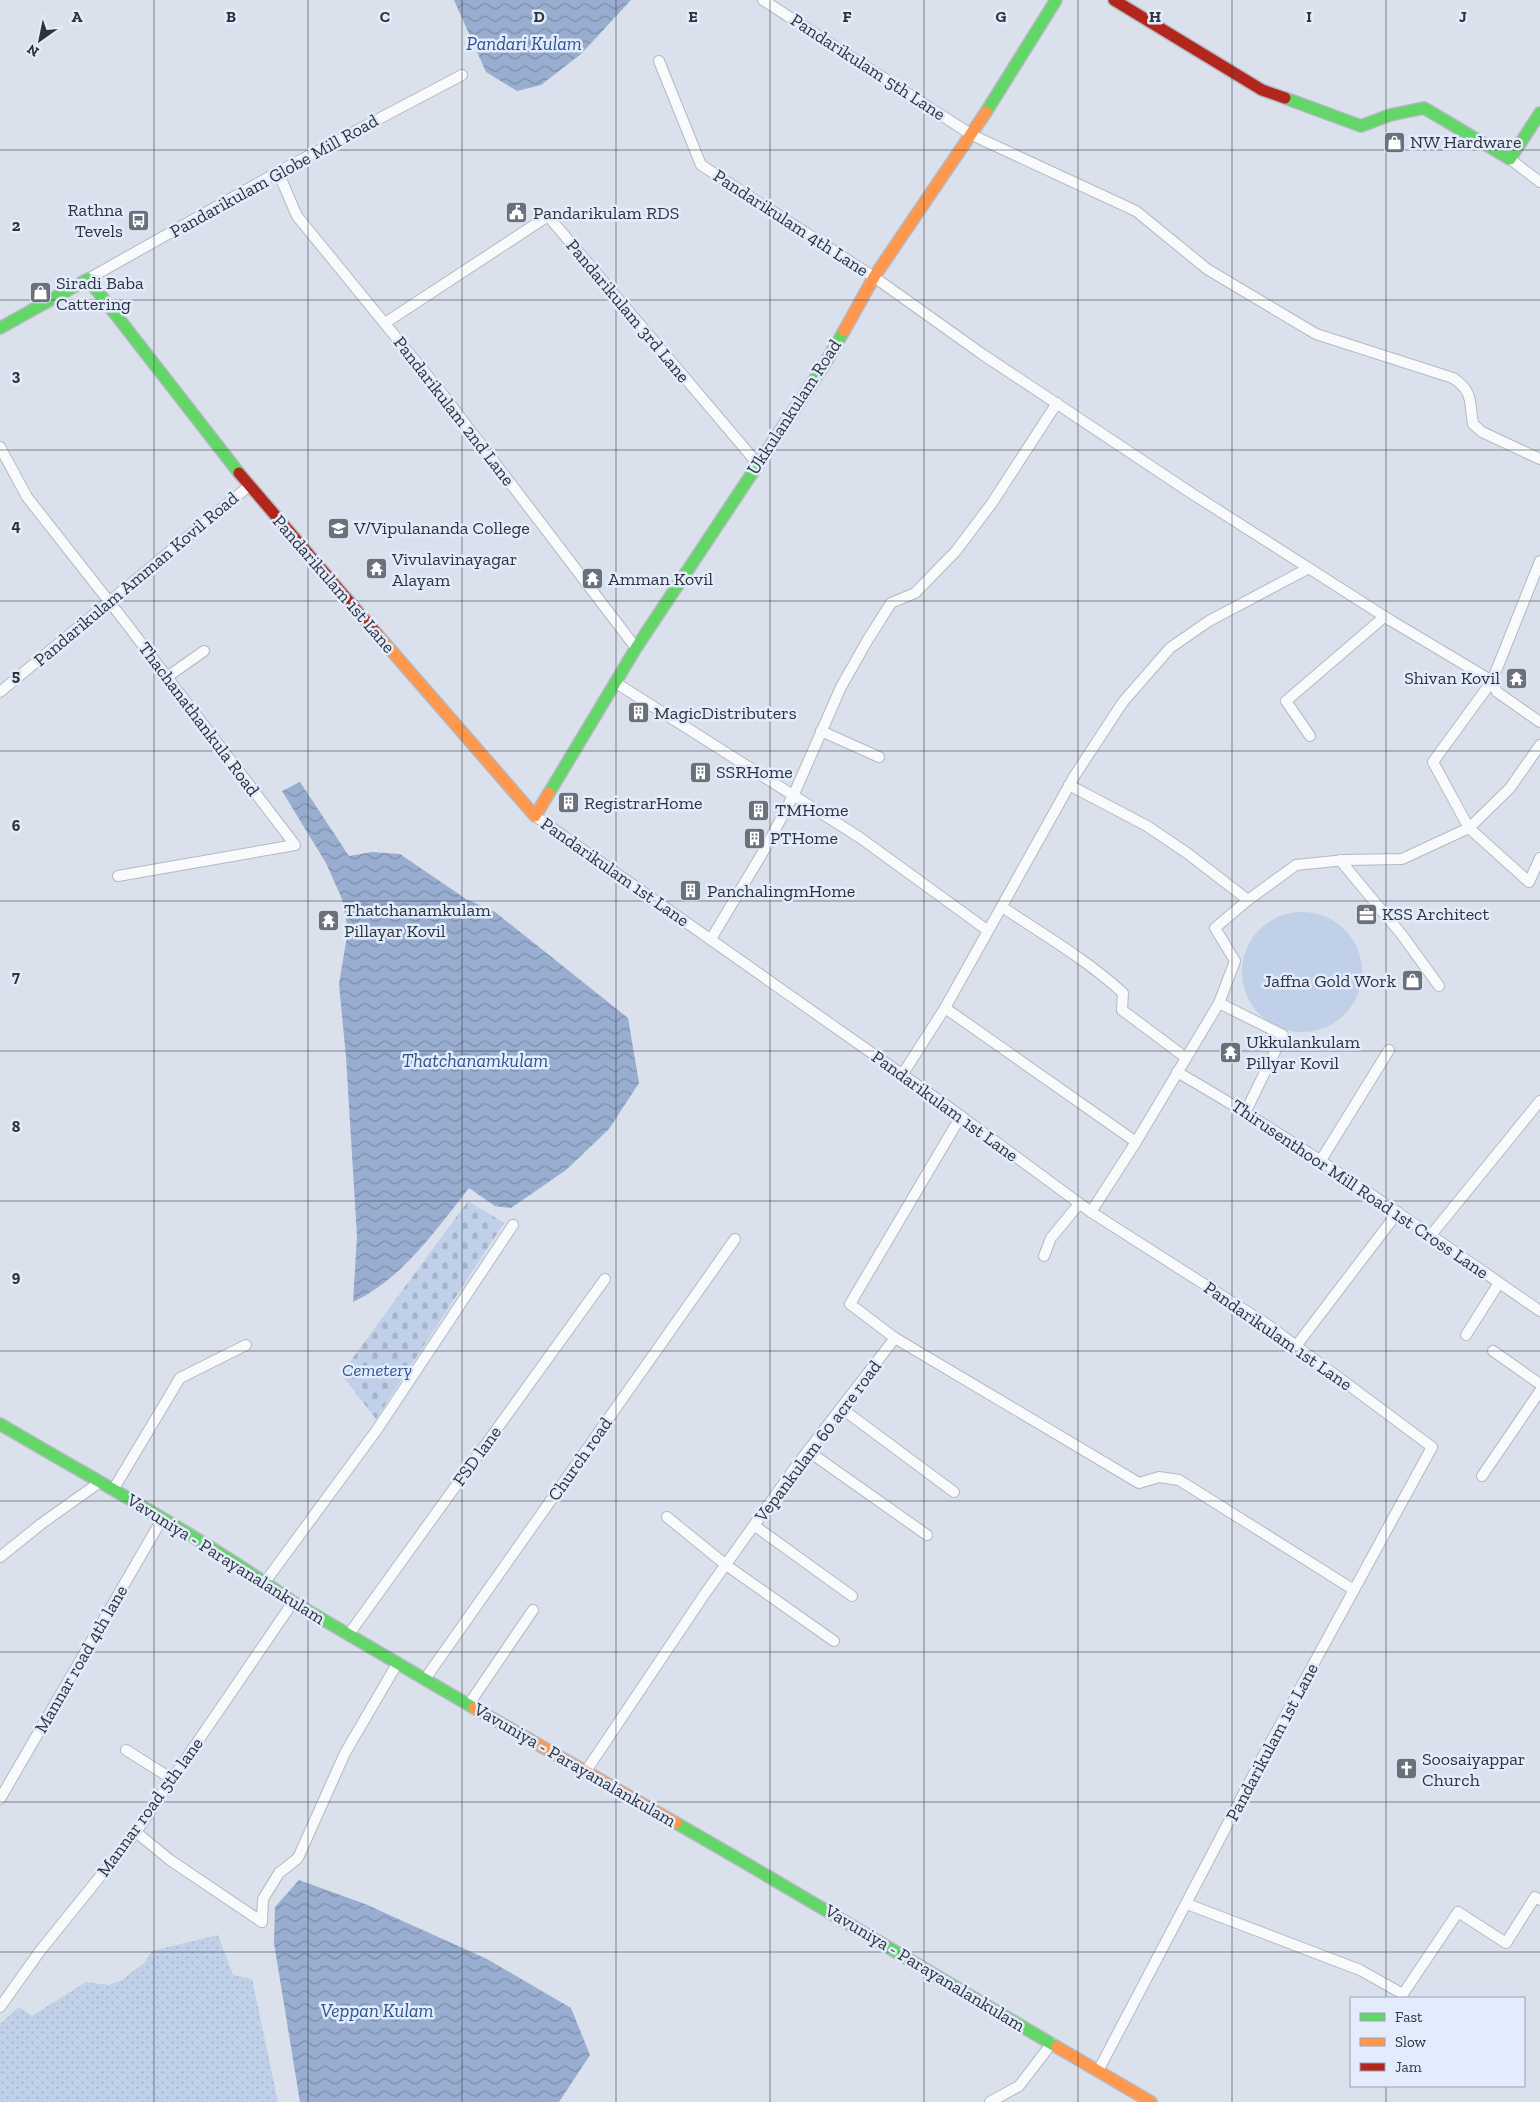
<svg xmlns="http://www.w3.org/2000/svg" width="1540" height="2102" font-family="'Zilla Slab',serif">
  <defs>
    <pattern id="grass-dots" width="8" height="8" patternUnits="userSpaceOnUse" patternTransform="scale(1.25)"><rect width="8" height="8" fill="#c0d0e9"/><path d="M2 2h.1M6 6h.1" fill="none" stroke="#a5b3c9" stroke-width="1.8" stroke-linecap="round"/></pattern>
    <pattern id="cemetery-stones" width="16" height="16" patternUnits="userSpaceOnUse" patternTransform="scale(1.25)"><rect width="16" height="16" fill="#c0d0e9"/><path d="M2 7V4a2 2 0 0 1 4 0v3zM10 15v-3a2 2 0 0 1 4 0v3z" fill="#a5b3c9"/></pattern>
    <pattern id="water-waves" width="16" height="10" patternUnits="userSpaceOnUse" patternTransform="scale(1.25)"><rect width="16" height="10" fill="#98adcf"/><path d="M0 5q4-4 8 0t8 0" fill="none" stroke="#7c8ea9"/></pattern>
  </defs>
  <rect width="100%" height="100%" fill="#dae1ec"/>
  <polygon fill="url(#grass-dots)" points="218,1935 233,1975 252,1979 278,2102 0,2102 0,2024 19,2007 32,2016 86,1982 109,1985 122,1980 144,1963 152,1951"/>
  <polygon fill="url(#cemetery-stones)" points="468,1201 504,1223 376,1419 341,1374"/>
  <circle fill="#c0d0e9" cx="1302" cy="972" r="60"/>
  <g fill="url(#water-waves)">
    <polygon points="454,0 631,0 581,54 541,85 517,91 486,72"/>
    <path d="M300 782 349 856 372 852 400 854 466 899 495 912 628 1018 639 1083 609 1129 566 1170 511 1208 495 1206 469 1188C436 1230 402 1279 353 1302L357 1236 346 1057 339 984 348 930 342 899 326 863 282 791Z"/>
    <polygon points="299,1880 365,1904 487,1959 571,2008 590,2055 559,2102 300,2102 274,1943 275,1907"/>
  </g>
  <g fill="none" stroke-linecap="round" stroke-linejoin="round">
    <defs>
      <g id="street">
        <path d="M763 0 972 135 1136 211 1207 269 1316 334 1453 378C1474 392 1469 402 1473 424L1482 432 1540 459"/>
        <polyline points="659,61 701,165 874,277 982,354 1188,491 1390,620 1492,681 1433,762 1469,828 1402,859 1345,860 1296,865 1248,900 1215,928 1235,961 1219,1003 1136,1142 1091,1212"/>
        <polyline points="1510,159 1540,182"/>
        <polyline points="278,172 297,216 444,396 636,648"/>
        <polyline points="88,279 278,172 462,75"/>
        <polyline points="385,323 548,216 757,463"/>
        <polyline points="0,447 27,497 126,623 295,845 118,876"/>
        <polyline points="1540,561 1492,681 1497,692 1540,722"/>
        <polyline points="167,677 204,651"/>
        <polyline points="616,683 859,837 987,930"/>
        <polyline points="0,692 249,486"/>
        <polyline points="821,731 879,757"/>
        <polyline points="1310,736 1286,701 1384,617 1390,620"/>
        <polyline points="1540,745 1510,788 1469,828 1529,882 1540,858"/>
        <polyline points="1069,785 1147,826 1187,853 1248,900"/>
        <polyline points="535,816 947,1106 1091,1212 1268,1325 1432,1447 1266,1751 1098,2071"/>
        <polyline points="1340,860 1402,935 1439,986"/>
        <path d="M1002 907C1043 934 1087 960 1123 993L1122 1010 1185 1057"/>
        <polyline points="711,939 766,847 794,794 841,687 867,641 891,603 915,593 956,551 992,503 1057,403"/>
        <polyline points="1219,1003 1283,1035 1246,1111"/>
        <polyline points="945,1008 1136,1142"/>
        <path d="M1177 1072C1303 1144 1421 1229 1540 1311"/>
        <polyline points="902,1075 945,1008 1075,775 1123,702 1170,648 1209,621 1309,568"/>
        <polyline points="1321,1160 1389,1050"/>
        <polyline points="1431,1235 1540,1101"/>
        <polyline points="1044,1256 1051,1238 1079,1204"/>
        <polyline points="1466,1335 1499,1283"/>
        <polyline points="895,1338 1139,1483 1159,1477 1179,1480 1354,1590"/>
        <polyline points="1296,1346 1398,1212"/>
        <polyline points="1493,1351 1540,1384"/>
        <polyline points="841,1408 954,1492"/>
        <polyline points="808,1451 927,1535"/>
        <polyline points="1482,1476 1540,1391"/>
        <polyline points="113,1490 180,1378 246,1345"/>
        <polyline points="667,1517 726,1565 834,1641"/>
        <polyline points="755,1526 852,1596"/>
        <polyline points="0,1557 41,1524 100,1482"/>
        <polyline points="265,1582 376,1431 513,1225"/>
        <polyline points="349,1634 605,1279"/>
        <polyline points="425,1679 735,1239"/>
        <polyline points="469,1704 533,1610"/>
        <polyline points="126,1750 172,1779"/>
        <polyline points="586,1771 704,1595 797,1465 895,1338 850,1304 961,1116"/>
        <polyline points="0,1799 162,1519"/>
        <polyline points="136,1832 170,1860 262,1922 263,1899 279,1873 298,1858 345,1753 397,1664"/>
        <polyline points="1187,1904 1360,1970 1403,1994 1458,1912 1506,1943 1535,1897 1540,1900"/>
        <polyline points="0,2007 40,1951 136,1832 293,1602"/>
        <polyline points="990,2102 1019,2086 1052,2043"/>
      </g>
      <g id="fast">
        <polyline points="1285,98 1361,126 1390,115 1424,108 1510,159 1540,113"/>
        <polyline points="986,112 1056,0"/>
        <polyline points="0,328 88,279 239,473"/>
        <polyline points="549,793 636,648 824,365 844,331"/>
        <path d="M0 1424C98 1482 200 1536 293 1602L474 1708"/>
        <path d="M676 1823C804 1896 930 1973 1057 2047"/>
      </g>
      <g id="slow">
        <polyline points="844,331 874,277 986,112"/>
        <polyline points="377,634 535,816 549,793"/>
        <polyline points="474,1708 676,1823"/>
        <polyline points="1057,2047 1151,2102"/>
      </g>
      <g id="jam">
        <polyline points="1114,0 1262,90 1285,98"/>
        <polyline points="239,473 377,634"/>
      </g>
    </defs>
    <use href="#street" stroke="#b4b9c2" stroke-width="12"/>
    <use href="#fast" stroke="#b4b9c2" stroke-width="14"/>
    <use href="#slow" stroke="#b4b9c2" stroke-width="14"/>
    <use href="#jam" stroke="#b4b9c2" stroke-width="14"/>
    <use href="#street" stroke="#f9fafc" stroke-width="10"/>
    <use href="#fast" stroke="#63d668" stroke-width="11"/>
    <use href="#slow" stroke="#ff974d" stroke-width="11"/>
    <use href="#jam" stroke="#b3261e" stroke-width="11"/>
  </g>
  <path fill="none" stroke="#2f343c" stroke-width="1" stroke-opacity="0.55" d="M154 0V2102M308 0V2102M462 0V2102M616 0V2102M770 0V2102M924 0V2102M1078 0V2102M1232 0V2102M1386 0V1998M0 150H1540M0 300H1540M0 450H1540M0 601H1540M0 751H1540M0 901H1540M0 1051H1540M0 1201H1540M0 1351H1540M0 1501H1540M0 1652H1540M0 1802H1540M0 1952H1540M1386 2086V2102"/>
  <defs>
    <symbol id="shop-square" viewBox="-11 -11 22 22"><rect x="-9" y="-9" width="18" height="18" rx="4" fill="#6b717a" stroke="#e2ecfc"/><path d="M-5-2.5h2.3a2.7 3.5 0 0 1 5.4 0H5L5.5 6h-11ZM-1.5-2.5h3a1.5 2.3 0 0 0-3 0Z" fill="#fff"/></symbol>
    <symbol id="civic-square" viewBox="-11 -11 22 22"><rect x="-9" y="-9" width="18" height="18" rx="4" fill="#6b717a" stroke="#e2ecfc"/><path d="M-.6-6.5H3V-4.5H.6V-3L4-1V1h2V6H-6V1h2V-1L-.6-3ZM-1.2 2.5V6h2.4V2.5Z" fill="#fff"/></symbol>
    <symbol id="bus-square" viewBox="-11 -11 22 22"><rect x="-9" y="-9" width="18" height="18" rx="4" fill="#6b717a" stroke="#e2ecfc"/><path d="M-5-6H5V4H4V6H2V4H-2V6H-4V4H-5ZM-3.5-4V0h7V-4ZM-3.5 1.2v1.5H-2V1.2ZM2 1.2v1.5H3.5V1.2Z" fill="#fff"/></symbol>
    <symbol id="school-square" viewBox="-11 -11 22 22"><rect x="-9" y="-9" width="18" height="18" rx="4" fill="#6b717a" stroke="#e2ecfc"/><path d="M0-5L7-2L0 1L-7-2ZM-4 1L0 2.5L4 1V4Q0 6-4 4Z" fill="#fff"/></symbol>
    <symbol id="temple-square" viewBox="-11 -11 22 22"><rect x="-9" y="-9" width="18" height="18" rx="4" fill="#6b717a" stroke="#e2ecfc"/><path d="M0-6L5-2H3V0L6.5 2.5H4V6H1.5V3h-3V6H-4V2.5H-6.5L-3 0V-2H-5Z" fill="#fff"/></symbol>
    <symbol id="building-square" viewBox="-11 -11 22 22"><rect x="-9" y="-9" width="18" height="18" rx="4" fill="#6b717a" stroke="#e2ecfc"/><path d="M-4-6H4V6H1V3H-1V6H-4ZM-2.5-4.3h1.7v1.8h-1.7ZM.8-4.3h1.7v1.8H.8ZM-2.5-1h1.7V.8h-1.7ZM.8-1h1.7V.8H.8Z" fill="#fff"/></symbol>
    <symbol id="office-square" viewBox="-11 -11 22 22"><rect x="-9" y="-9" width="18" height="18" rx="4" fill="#6b717a" stroke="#e2ecfc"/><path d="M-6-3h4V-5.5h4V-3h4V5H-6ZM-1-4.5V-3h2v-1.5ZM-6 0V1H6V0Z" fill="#fff"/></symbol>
    <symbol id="church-square" viewBox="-11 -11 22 22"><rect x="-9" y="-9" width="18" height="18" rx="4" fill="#6b717a" stroke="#e2ecfc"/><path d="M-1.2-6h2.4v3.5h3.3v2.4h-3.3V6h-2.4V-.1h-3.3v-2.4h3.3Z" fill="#fff"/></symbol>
  </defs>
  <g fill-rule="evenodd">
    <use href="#shop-square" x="1382" y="130" width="25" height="25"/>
    <use href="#civic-square" x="504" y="200" width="25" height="25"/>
    <use href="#bus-square" x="126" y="208" width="25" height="25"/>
    <use href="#shop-square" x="28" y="280" width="25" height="25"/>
    <use href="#school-square" x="326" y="516" width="25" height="25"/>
    <use href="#temple-square" x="364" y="556" width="25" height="25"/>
    <use href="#temple-square" x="580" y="566" width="25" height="25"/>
    <use href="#temple-square" x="1504" y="666" width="25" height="25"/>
    <use href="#building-square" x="626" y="700" width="25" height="25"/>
    <use href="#building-square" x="688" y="760" width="25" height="25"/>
    <use href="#building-square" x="556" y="790" width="25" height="25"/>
    <use href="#building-square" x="746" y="798" width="25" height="25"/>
    <use href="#building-square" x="742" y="826" width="25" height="25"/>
    <use href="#building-square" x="678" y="878" width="25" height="25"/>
    <use href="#office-square" x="1354" y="902" width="25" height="25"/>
    <use href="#temple-square" x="316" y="908" width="25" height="25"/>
    <use href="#shop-square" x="1400" y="968" width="25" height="25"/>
    <use href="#temple-square" x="1218" y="1040" width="25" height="25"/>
    <use href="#church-square" x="1394" y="1756" width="25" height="25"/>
  </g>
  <g text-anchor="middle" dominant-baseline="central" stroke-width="5" stroke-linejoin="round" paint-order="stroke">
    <g font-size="18" fill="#2f343c" stroke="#e2ecfc">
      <text transform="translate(868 67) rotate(33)">Pandarikulam 5th Lane</text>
      <text transform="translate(274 176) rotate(-29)">Pandarikulam Globe Mill Road</text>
      <text transform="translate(791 223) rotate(33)">Pandarikulam 4th Lane</text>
      <text transform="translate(628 311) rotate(50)">Pandarikulam 3rd Lane</text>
      <text transform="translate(794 407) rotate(-57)">Ukkulankulam Road</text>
      <text transform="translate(454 411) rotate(52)">Pandarikulam 2nd Lane</text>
      <text transform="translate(136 579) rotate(-40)">Pandarikulam Amman Kovil Road</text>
      <text transform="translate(334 584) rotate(49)">Pandarikulam 1st Lane</text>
      <text transform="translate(199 719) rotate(53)">Thachanathankula Road</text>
      <text transform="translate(615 872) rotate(35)">Pandarikulam 1st Lane</text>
      <text transform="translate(945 1106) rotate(36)">Pandarikulam 1st Lane</text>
      <text transform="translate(1360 1189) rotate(34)">Thirusenthoor Mill Road 1st Cross Lane</text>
      <text transform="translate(1278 1336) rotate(35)">Pandarikulam 1st Lane</text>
      <text transform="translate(818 1441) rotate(-53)">Vepankulam 60 acre road</text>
      <text transform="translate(477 1456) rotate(-54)">FSD lane</text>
      <text transform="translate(580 1459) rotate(-55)">Church road</text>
      <text transform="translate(226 1559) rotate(32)">Vavuniya - Parayanalankulam</text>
      <text transform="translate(81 1659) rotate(-60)">Mannar road 4th lane</text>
      <text transform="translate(1272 1742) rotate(-62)">Pandarikulam 1st Lane</text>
      <text transform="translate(575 1765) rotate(30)">Vavuniya - Parayanalankulam</text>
      <text transform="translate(150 1807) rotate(-54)">Mannar road 5th lane</text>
      <text transform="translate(925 1968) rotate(31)">Vavuniya - Parayanalankulam</text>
    </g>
    <g font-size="18" fill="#2f343c" stroke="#e2ecfc" text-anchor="start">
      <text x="1410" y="142">NW Hardware</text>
      <text x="123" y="210" text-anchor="end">Rathna<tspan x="123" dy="21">Tevels</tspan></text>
      <text x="533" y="213">Pandarikulam RDS</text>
      <text x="56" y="283">Siradi Baba<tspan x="56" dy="21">Cattering</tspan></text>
      <text x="354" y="528">V/Vipulananda College</text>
      <text x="392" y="559">Vivulavinayagar<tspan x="392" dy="21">Alayam</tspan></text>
      <text x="608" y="579">Amman Kovil</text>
      <text x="1500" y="678" text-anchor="end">Shivan Kovil</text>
      <text x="654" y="713">MagicDistributers</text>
      <text x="716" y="772">SSRHome</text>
      <text x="584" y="803">RegistrarHome</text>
      <text x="775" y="810">TMHome</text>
      <text x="770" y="838">PTHome</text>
      <text x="707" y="891">PanchalingmHome</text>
      <text x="344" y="910">Thatchanamkulam<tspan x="344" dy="21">Pillayar Kovil</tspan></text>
      <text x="1382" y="914">KSS Architect</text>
      <text x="1396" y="981" text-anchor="end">Jaffna Gold Work</text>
      <text x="1246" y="1042">Ukkulankulam<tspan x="1246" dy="21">Pillyar Kovil</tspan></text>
      <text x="1422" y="1759">Soosaiyappar<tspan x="1422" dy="21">Church</tspan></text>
    </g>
    <g font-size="18" font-style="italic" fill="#325690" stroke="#e2ecfc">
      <text x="377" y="1370">Cemetery</text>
    </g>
    <g font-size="19" font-style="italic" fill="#2e528c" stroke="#e2ecfc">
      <text x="524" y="43">Pandari Kulam</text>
      <text x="475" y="1060">Thatchanamkulam</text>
      <text x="377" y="2010">Veppan Kulam</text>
    </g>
  </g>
  <g font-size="16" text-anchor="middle" font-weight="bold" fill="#2f343c" stroke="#e2ecfc" stroke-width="5" stroke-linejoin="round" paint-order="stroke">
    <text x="77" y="22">A</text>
    <text x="231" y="22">B</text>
    <text x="385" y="22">C</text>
    <text x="539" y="22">D</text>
    <text x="693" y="22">E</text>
    <text x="847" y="22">F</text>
    <text x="1001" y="22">G</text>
    <text x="1155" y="22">H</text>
    <text x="1309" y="22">I</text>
    <text x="1463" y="22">J</text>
    <text x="16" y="231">2</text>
    <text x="16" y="381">3</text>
    <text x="16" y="531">4</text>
    <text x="16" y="681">5</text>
    <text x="16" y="831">6</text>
    <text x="16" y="982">7</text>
    <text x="16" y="1132">8</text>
    <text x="16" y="1282">9</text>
  </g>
  <rect x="1350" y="1997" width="175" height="90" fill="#e2ecfc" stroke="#9aa2af"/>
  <rect x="1360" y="2013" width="25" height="8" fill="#63d668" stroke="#9aa2af"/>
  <text x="1395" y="2022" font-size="15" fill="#2f343c">Fast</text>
  <rect x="1360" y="2038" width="25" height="8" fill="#ff974d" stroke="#9aa2af"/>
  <text x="1395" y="2047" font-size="15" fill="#2f343c">Slow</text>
  <rect x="1360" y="2063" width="25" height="8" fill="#b3261e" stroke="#9aa2af"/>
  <text x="1395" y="2072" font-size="15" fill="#2f343c">Jam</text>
  <g transform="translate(40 40) rotate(213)" stroke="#e2ecfc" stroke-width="4" paint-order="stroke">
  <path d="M0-4L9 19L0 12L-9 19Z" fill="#2f343c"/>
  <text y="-8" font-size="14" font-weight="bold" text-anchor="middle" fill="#2f343c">N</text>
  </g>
</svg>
